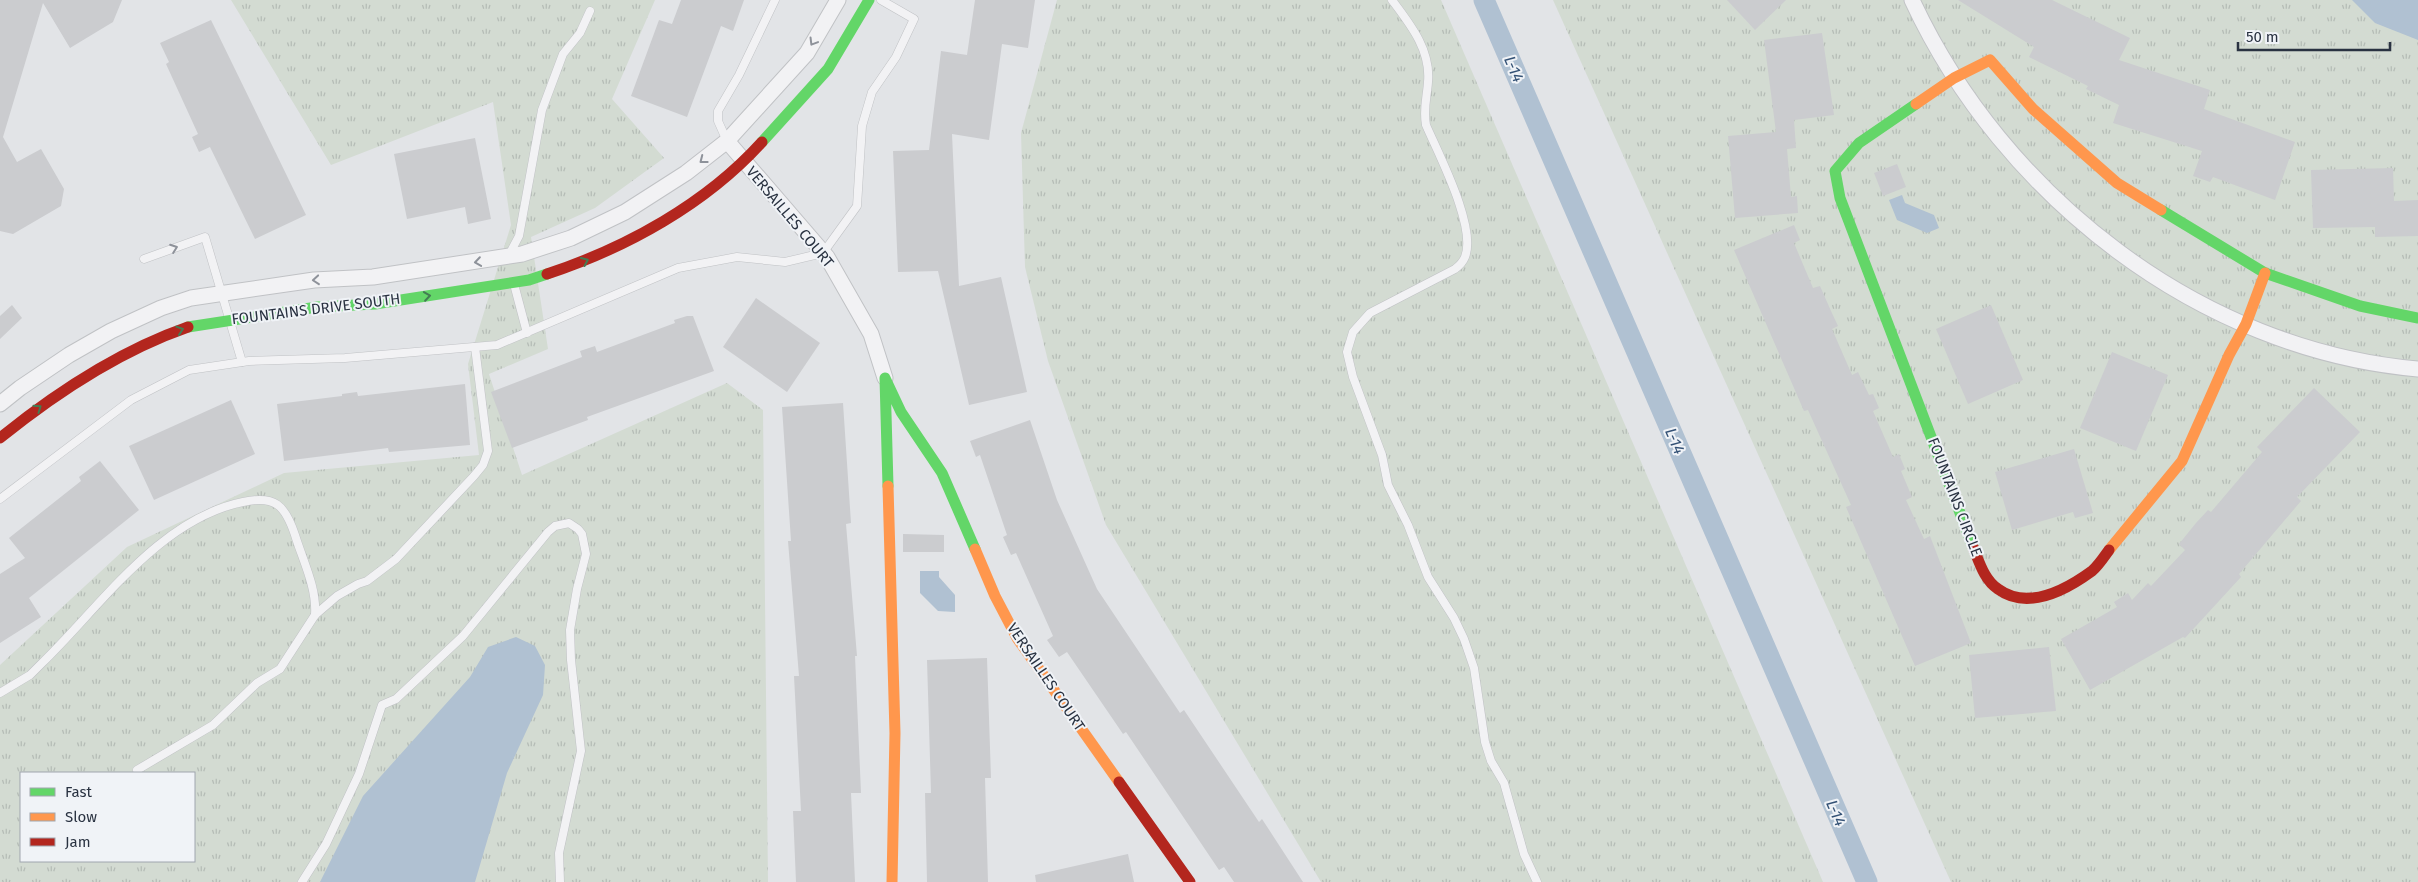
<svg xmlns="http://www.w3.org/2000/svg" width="2418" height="882" font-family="'Fira Sans',sans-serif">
  <defs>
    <pattern id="grass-tufts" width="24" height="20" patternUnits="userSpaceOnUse" patternTransform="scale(1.25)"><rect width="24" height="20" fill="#d3dbd2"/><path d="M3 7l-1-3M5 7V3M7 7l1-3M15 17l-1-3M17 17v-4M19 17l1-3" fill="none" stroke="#b5bcb6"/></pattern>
  </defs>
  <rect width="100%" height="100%" fill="#e2e4e7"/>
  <g fill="url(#grass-tufts)" fill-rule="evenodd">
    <path d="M231 0H655L612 99 664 158 595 208 531 237 548 349 489 374 522 475 727 383 763 410 768 882H0V665L127 547 284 473 479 455 468 364 511 225 493 102 331 165ZM21 773H194V861H21Z"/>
    <polygon points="1057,0 1441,0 1823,882 1321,882 1106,525 1048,361 1025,267 1021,133"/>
    <polygon points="1553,0 2418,0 2418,882 1951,882"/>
  </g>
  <g fill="#b0c1d2">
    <polygon points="2352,0 2418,0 2418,40 2375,23"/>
    <polygon points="1902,195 1905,203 1934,215 1939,228 1927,233 1897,220 1889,200"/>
    <polygon points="920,571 939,571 939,577 955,595 955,612 938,611 920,593"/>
    <polygon points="516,637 535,646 545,665 543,695 507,773 475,882 320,882 363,796 470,677 488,647"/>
  </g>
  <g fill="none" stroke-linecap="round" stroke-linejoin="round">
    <polyline stroke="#b0c1d2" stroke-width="21" points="1484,0 1867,882"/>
  </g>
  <g fill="#cbcccf">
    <polygon points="0,0 122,0 113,22 70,48 43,3 3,137 17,162 41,149 64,189 61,206 13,234 0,231"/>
    <polygon points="681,0 744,0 733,31 721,26 687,117 631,96 659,20 672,24"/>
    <polygon points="975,0 1035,0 1028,48 1002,44 989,140 952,134 959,286 1001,277 1027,392 969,405 938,271 898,272 893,151 929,150 941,51 967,55"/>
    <polygon points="1727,0 1786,0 1755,30"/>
    <polygon points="1958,0 2052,0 2130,38 2119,60 2210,90 2204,109 2295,142 2275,200 2213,177 2210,182 2193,176 2202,151 2113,123 2119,105 2086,89 2088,86 2029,57 2034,47"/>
    <polygon points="211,20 306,215 255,239 210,147 199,152 192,137 198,134 166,64 169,62 160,43"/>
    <polygon points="1822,33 1834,115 1794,120 1796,148 1787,149 1791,197 1797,196 1798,213 1735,218 1728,136 1776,132 1764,40"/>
    <polygon points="475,138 491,219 468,224 465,207 407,219 394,154"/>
    <polygon points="1897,164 1906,187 1883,196 1874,173"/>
    <polygon points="2393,168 2394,201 2418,200 2418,236 2375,237 2375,227 2313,228 2311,170"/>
    <polygon points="1794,225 1800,240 1794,243 1813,288 1820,286 1831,311 1838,326 1832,329 1852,375 1858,372 1869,395 1873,394 1879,408 1873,411 1893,457 1899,454 1905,469 1901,471 1912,497 1906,500 1924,539 1930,536 1971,643 1915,666 1846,507 1851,505 1808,410 1804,411 1734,250"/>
    <polygon points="756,298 820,343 787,392 723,347"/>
    <polygon points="12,305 22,318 0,339 0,316"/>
    <polygon points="1991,305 2023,380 1968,404 1936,329"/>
    <polygon points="687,316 693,316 714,371 587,417 588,420 512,448 491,392 582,357 580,351 595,346 597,352 675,323 674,320"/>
    <polygon points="2112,352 2168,375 2136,451 2080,428"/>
    <polygon points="465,384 470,445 389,452 388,448 284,461 277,404 342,396 342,394 357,392 358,396"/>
    <polygon points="2314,388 2360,432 2297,497 2301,501 2239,574 2241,577 2185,638 2183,637 2090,690 2061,639 2117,607 2114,602 2128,593 2132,600 2148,583 2151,586 2185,550 2179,544 2196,523 2208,510 2211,512 2262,452 2257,447"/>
    <polygon points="231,400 255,454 154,500 129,446"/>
    <polygon points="843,403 851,523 846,524 857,656 855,656 861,793 851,793 855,882 796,882 793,811 801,811 794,676 799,676 788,541 791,541 782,407"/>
    <polygon points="1030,420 1057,500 1097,589 1180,713 1184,710 1259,822 1262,819 1303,882 1234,882 1224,867 1219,870 1126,732 1123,734 1067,652 1059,657 1047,640 1053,636 1016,553 1011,555 1003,537 1007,535 980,455 976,457 970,441"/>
    <polygon points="2074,449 2093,513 2075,518 2073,512 2012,530 1995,472"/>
    <polygon points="100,461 139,510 29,598 41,617 0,643 0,574 25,558 9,538 81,481 79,477"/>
    <polygon points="903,534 944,535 944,552 903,552"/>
    <polygon points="2049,647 2056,711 1975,718 1969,655"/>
    <polygon points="987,658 991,778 985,778 988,882 927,882 925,793 931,793 927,660"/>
    <polygon points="1128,854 1134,882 1036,882 1035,875"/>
  </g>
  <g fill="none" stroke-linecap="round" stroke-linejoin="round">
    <defs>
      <g id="lane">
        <path d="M1392 0C1410 24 1431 50 1428 82 1427 97 1423 109 1426 125 1438 153 1477 227 1465 257 1463 262 1459 266 1455 269L1370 313 1353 332 1347 352 1353 377 1382 455 1388 485 1408 525 1428 577 1454 618 1464 639 1474 668 1485 742 1491 761 1504 783 1524 854 1537 882"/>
        <polyline points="727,141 718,121 718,111 739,75 775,0"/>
        <polyline points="509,255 519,236 542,110 563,54 580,33 590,11"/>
        <polyline points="144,259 205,237 242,362"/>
        <polyline points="514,284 527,333"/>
        <polyline points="0,499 131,400 189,370 249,361 345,358 497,345 678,268 737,257 785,262 823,253 857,206 862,126 872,92 896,57 914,19 881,0"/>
        <path d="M0 693 30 675 42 663C100 607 159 519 243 502 275 495 285 505 295 535 303 561 317 588 315 615"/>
        <polyline points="137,770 213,725 257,683 280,669 315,615 337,596 358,584 367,581 396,559 474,476 483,465 488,451 475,347"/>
        <polyline points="302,882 326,844 359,774 382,705 396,699 463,636 548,532 555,526 569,523 578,529 582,534 586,554 577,589 570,630 571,660 581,751 559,853 560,882"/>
      </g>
      <g id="street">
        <path d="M1912 0C2003 196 2200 350 2418 369"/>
        <polyline points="727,141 827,257 871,334 885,378"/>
        <polyline points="0,404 20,388 69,355 111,331 161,308 191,298 314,280 373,277 522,254 571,238 625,212 686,173 727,141 807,53 838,0"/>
      </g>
    </defs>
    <use href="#lane" stroke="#c0c2c5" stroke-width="9"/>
    <use href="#street" stroke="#c0c2c5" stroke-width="17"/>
    <use href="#lane" stroke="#f2f2f4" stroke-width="8"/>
    <use href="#street" stroke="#f2f2f4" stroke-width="15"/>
    <g stroke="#63d668" stroke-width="11">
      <polyline points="1916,104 1859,143 1835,171 1840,198 1973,547"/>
      <polyline points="762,142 828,69 869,0"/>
      <polyline points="2161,210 2265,273 2360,306 2418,318"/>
      <polyline points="188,327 317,307 375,304 529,280 547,274"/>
      <polyline points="888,486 885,378 901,412 942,473 975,549"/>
    </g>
    <g stroke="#ff974d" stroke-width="11">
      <polyline points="1916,104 1954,78 1990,60 2033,109 2117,183 2161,210"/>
      <polyline points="888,486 895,733 892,882"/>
      <polyline points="975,549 995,596 1017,638 1119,782"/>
      <polyline points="2109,550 2182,461 2229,355 2246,324 2265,273"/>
    </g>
    <g stroke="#b3261e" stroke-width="11">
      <path d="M547 274C626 248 706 204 762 142"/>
      <path d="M0 438C57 392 119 351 188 327"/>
      <path d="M1973 547C1979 561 1984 580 1998 589 2028 611 2066 590 2092 571 2098 566 2104 557 2109 550"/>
      <polyline points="1119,782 1190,882"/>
    </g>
  </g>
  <defs><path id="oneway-chevron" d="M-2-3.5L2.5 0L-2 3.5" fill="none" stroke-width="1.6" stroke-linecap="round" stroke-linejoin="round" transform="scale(1.25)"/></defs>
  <g stroke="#8e929a">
    <use href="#oneway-chevron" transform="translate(813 42) rotate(121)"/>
    <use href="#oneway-chevron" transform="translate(703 160) rotate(142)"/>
    <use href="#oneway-chevron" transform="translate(174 248) rotate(-20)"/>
    <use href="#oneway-chevron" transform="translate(478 262) rotate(172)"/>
    <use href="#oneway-chevron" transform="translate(316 280) rotate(175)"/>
  </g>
  <g stroke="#437c53">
    <use href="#oneway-chevron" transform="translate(585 261) rotate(-24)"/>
    <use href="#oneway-chevron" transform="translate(427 296) rotate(-8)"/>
    <use href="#oneway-chevron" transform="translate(180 330) rotate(-18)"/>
    <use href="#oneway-chevron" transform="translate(38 408) rotate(-35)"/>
  </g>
  <g text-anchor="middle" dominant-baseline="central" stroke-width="4" stroke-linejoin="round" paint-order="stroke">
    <g font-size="15" fill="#293241" stroke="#f0f3f7">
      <text transform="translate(790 217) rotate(50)">VERSAILLES COURT</text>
      <text transform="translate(316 309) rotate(-7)">FOUNTAINS DRIVE SOUTH</text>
      <text transform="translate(1955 497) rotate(69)">FOUNTAINS CIRCLE</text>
      <text transform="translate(1046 677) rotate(56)">VERSAILLES COURT</text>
    </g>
    <g font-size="16" font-style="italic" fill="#335175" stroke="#f0f3f7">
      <text transform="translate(1514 69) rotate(67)">L-14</text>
      <text transform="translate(1675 441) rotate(67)">L-14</text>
      <text transform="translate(1836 813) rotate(67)">L-14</text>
    </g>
  </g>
  <rect x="20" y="772" width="175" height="90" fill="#f0f3f7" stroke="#a0a6ae"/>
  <rect x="30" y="788" width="25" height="8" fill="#63d668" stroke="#a0a6ae"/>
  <text x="65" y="797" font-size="15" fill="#293241">Fast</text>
  <rect x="30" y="813" width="25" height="8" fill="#ff974d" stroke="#a0a6ae"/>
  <text x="65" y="822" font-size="15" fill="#293241">Slow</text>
  <rect x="30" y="838" width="25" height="8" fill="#b3261e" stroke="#a0a6ae"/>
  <text x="65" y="847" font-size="15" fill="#293241">Jam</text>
  <path d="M2238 42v8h152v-8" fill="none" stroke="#293241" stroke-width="2.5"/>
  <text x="2246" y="42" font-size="15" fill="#293241" stroke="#f0f3f7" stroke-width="4" paint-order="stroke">50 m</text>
</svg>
